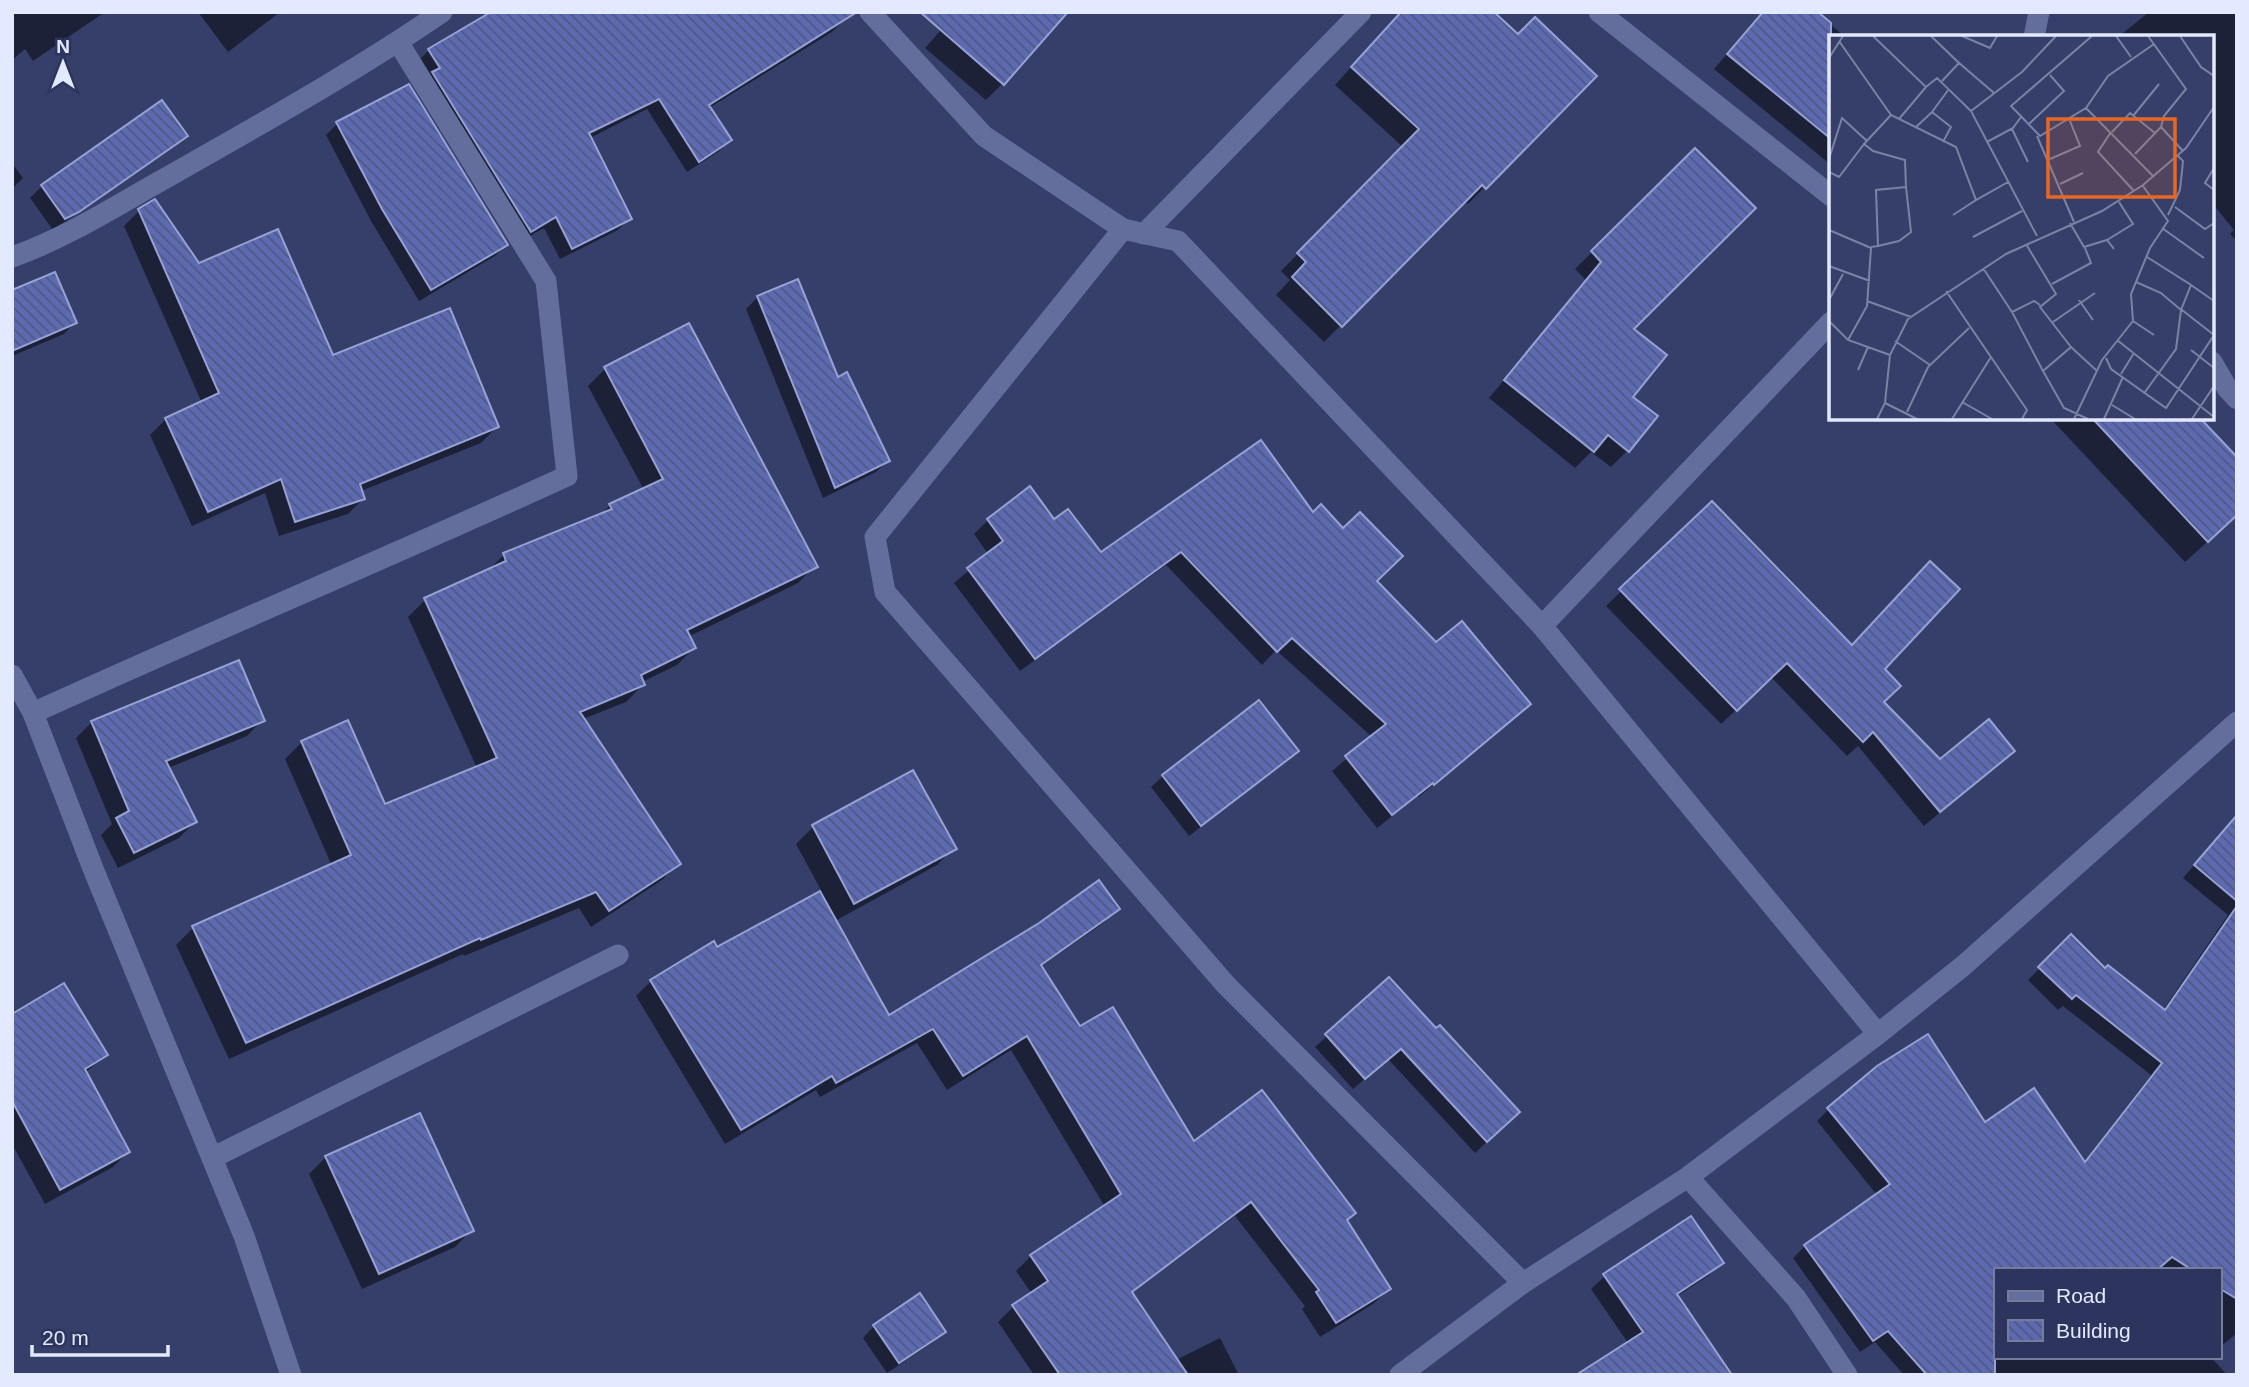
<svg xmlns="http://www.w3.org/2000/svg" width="2249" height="1387" font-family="Helvetica,sans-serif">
  <defs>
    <pattern id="building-back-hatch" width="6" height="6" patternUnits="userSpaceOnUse" patternTransform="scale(1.75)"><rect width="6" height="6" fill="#5d6ab2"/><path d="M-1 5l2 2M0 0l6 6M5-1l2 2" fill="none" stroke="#50587f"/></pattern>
  </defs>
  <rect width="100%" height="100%" fill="#363f69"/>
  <g fill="#0007">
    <polygon points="12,12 105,12 33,61 25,49 12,60"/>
    <polygon points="198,12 280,12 228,52"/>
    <polygon points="839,12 844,20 832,32 709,108 730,140 718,152 687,172 647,109 590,138 630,218 618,230 560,259 544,228 519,242 418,61 429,50"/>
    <polygon points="957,12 1003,83 986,100 925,48"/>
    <polygon points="1401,12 1518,36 1594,76 1468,204 1464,201 1324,342 1276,295 1290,280 1281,271 1403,147 1335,85"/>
    <polygon points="1763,12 1816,12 1845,37 1831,37 1831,165 1714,69"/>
    <polygon points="2149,12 2237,12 2237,241 2230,234 2234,230 2212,203 2212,37 2118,37"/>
    <polygon points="162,102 186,136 174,147 53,230 30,198 42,186"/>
    <polygon points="337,124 506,245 495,256 419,301 371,221 326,135"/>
    <polygon points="1695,150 1632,329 1628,450 1611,467 1591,452 1575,468 1489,398 1586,280 1575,269"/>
    <polygon points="12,163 23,178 12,189"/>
    <polygon points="140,210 199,266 332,357 497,427 481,443 361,491 363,499 348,514 279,536 265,493 192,526 150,435 166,419 202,403 124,226"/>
    <polygon points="12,292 75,322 64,334 12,356"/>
    <polygon points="758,297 837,379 888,461 876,472 823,498 746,309"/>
    <polygon points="605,369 815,566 798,583 688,637 694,648 677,665 642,682 643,685 626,702 583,719 679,863 662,880 591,927 579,908 464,956 463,954 229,1059 176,945 193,928 332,866 285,759 302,742 384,807 477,768 408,617 425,600 487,571 504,555 600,516 610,505 644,490 588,386"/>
    <polygon points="2050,418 2198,418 2237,515 2185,562"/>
    <polygon points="1712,503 1851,647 1883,669 1882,703 1940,761 2013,751 1924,826 1858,746 1847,756 1771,677 1721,724 1606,606"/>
    <polygon points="1312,515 1435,645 1529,704 1419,797 1418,796 1377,828 1332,771 1372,737 1276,650 1262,665 1166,565 1020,671 954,583 988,554 974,534 988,520 1054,522 1100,555"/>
    <polygon points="1259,703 1297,751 1285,762 1189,836 1151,787 1163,776"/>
    <polygon points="262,720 247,736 168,768 195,822 179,838 118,868 101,835 112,824 76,738 92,722"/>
    <polygon points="912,773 954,848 937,865 835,921 888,1017 1117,909 1102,924 1040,967 1079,1029 1193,1144 1345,1221 1389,1289 1373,1304 1320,1337 1302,1309 1305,1306 1235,1216 1131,1294 1176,1360 1220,1338 1239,1375 1034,1375 998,1322 1013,1307 1032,1294 1016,1271 1031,1256 1105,1207 1011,1050 947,1090 917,1043 820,1097 816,1090 725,1144 636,996 651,981 717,949 822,892 796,844 813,827"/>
    <polygon points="2237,847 2237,1333 2219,1348 2219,1270 1995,1270 1995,1357 2211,1357 2227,1375 1904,1375 1875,1342 1860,1352 1793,1258 1805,1246 1877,1195 1817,1121 1829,1109 1984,1125 2083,1163 2151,1075 2063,1006 2058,1010 2028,980 2071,937 2105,970 2163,1010 2228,915 2183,878 2208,849"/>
    <polygon points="1389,979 1506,1124 1475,1153 1388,1059 1353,1089 1315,1047"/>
    <polygon points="12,1016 105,1055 85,1073 128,1152 113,1167 45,1204 12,1144"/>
    <polygon points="326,1157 472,1230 455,1247 362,1289 309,1174"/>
    <polygon points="1721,1263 1708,1276 1676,1297 1730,1375 1628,1343 1591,1289 1605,1276"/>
    <polygon points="874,1326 944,1331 932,1343 887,1373 863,1338"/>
  </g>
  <g fill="url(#building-back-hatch)" stroke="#97a2d4" stroke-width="2">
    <polygon points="491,12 857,12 709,105 732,140 699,162 659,99 589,133 632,219 572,249 556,217 531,232 432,72 440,68 428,49"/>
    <polygon points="920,12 1068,12 1004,85"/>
    <polygon points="1401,12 1494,12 1518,34 1535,17 1597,76 1486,189 1482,185 1342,327 1292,277 1306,262 1297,253 1419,129 1351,67"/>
    <polygon points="1763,12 1818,12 1831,23 1831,139 1727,54"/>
    <polygon points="409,84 508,245 431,290 382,209 336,122"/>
    <polygon points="162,100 188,136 79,212 65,219 41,185"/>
    <polygon points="1695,148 1756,208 1634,329 1667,355 1633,397 1658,416 1629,452 1608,435 1594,452 1504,380 1601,262 1591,251"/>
    <polygon points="155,199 199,263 278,229 333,355 450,308 499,427 360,484 365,499 295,522 281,479 208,512 165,418 219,393 138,209"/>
    <polygon points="55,272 77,323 12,351 12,290"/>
    <polygon points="798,279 838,377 847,372 890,461 835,488 757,296"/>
    <polygon points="689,323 818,567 687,630 696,648 641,675 645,685 580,712 681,864 609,911 596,892 481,940 480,938 246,1043 192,926 351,855 301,741 348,720 385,804 497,758 424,598 506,561 503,553 612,509 609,504 663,479 604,367"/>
    <polygon points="2092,418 2200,418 2237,457 2237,515 2208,542"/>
    <polygon points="1261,440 1313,512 1321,504 1343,528 1360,512 1403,556 1377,581 1436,642 1462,621 1531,704 1434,785 1433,783 1392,815 1345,756 1386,724 1292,638 1277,652 1181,552 1035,659 967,568 1003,541 987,519 1030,486 1054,519 1068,509 1101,552"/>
    <polygon points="1712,501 1852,645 1930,561 1960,589 1885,669 1901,686 1884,702 1940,759 1989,719 2015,751 1940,812 1873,732 1863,742 1787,663 1737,711 1619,589"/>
    <polygon points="239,660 265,721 166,761 197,822 134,853 116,818 129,811 91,721"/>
    <polygon points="1259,700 1299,751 1201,826 1162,775"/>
    <polygon points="913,770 957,849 854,904 812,825"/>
    <polygon points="2237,815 2237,901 2194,865"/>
    <polygon points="1099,880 1120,909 1041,965 1080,1026 1113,1007 1194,1141 1262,1090 1356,1213 1347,1220 1391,1289 1336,1323 1316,1292 1319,1290 1251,1202 1132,1292 1188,1375 1060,1375 1012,1305 1048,1281 1030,1255 1121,1194 1027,1036 963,1076 933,1029 836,1083 832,1076 741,1130 650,980 714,941 717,947 820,891 889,1015 1039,923"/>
    <polygon points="2237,906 2237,1299 2219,1288 2219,1270 2192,1270 2172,1257 2157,1270 1995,1270 1995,1375 1927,1375 1888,1331 1873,1341 1804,1245 1890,1184 1827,1108 1877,1066 1928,1034 1985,1122 2034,1088 2085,1162 2162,1063 2076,995 2072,999 2038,967 2071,934 2105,968 2108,965 2165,1010"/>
    <polygon points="1389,977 1436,1028 1440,1025 1520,1112 1487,1142 1401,1049 1365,1079 1325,1034"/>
    <polygon points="64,983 108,1055 85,1069 130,1152 60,1190 12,1101 12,1014"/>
    <polygon points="420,1113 474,1231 379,1274 325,1156"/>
    <polygon points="1691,1216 1724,1263 1677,1294 1732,1375 1576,1375 1643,1332 1603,1274"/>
    <polygon points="920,1293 946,1332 899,1363 873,1325"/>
  </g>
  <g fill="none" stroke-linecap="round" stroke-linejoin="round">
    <g stroke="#646e9d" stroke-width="21">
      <polyline points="870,12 984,136 1123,229 1178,241 1542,626 1878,1034"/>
      <polyline points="1599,12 1831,196"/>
      <polyline points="2034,37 2039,12"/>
      <polyline points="1123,229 875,537 885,592 1226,985 1523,1283"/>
      <polyline points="1144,234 1361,12"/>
      <path d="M12 257C69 237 120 203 173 174 264 122 356 71 442 12"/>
      <polyline points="2212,362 2227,388 2237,399"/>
      <polyline points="1542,626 1831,322"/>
      <polyline points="12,675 33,713 94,871 244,1236 291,1375"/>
      <path d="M33 713C210 632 390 557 567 476L546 281 398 42"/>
      <polyline points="212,1158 618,955"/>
      <polyline points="1688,1177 1796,1298 1847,1375"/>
      <polyline points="1400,1375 1523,1283 1688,1177 1878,1034 1963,966 2237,722"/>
    </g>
  </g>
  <g transform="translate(1829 35)">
    <rect width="385" height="385" fill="#363f69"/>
    <path fill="none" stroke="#7b83a5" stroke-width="2" d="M44 1 97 52 70 84M102 1 130 28M133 1 161 13 168 1M263 1 182 71 211 101 257 73 325 142M287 1 302 22M351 1 372 32 385 41M10 6 62 80 127 112 147 165 179 147M0 23 14 1M113 46 130 28 165 58M97 52 108 43 142 76 208 201M257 73 279 41 325 9M142 76 193 37 227 1M103 77 120 54M62 80 35 109 44 116 76 125 77 152M304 81 330 49M200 89 235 56 221 40M332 92 354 116M86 93 103 77 122 92 114 107M183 94 199 127M282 97 269 117 305 156M283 97 301 78 326 98M208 101 245 187M158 107 184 93 192 82M306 119 332 92 335 81 357 54 319 1M0 124 13 83 38 106M221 124 251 111 241 86M385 133 376 148 385 155M0 137 10 142 35 109M231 149 254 138M346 172 376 194 385 188M124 180 147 165M339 180 351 155 354 126 349 121M241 188 255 212 278 205 285 214M333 193 375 223M0 195 42 213 38 271 19 305M144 202 193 176M278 205 304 189 290 167M197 209 227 259 211 272 242 312 214 336 235 373 259 384M42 212 49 211 70 206 82 197 77 152 47 155 49 211M0 231 41 246M154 233 183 277M307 247 332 258 352 275M223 249 262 228 256 213M362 250 385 266M117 256 198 375 193 384M0 265 14 239M250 265 264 285M38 266 82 282M211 270 205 266 183 277 214 336M353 275 385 300M0 286 19 305 61 320M304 286 325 300M224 287 266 258M288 305 385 382M66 306 101 330M242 312 268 336M362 315 385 333M277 323 282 334 337 373 385 300M29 335 39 312M292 339 305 318M316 357 347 314 352 275 362 250 318 222M133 367 163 384M56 368 88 384M283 370 306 384M78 377 99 332 140 293M48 384 56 368 61 320 79 284 177 219 273 176 314 150 357 113 385 72M123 384 162 322M245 384 273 325 304 286 302 259 321 213 339 186 314 151M275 384 294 342M363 384 385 351"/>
    <path fill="#e86724" fill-opacity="0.15" stroke="#e86724" stroke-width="3.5" d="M219 84H346V162H219Z"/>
    <rect width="385" height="385" fill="none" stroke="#e3e9fe" stroke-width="3.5"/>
  </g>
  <rect width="2249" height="1387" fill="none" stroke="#e3e9fe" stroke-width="28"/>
  <rect x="1994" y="1268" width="228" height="91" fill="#2d345e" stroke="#767c9e" stroke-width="2"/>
  <rect x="2008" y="1291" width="35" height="10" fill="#646e9d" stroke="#767c9e" stroke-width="2"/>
  <text x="2056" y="1303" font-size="21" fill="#e3e9fe">Road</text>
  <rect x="2008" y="1320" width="35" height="21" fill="url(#building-back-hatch)" stroke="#767c9e" stroke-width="2"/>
  <text x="2056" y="1338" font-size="21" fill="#e3e9fe">Building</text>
  <g transform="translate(63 63)" stroke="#2d345e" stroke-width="5" paint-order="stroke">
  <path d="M0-5L12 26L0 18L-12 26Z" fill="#e3e9fe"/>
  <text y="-10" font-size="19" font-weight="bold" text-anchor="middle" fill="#e3e9fe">N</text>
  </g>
  <path d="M32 1345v10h136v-10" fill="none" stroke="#e3e9fe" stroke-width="3.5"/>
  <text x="42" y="1345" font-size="21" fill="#e3e9fe" stroke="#2d345e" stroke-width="5" paint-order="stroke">20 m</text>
</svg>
